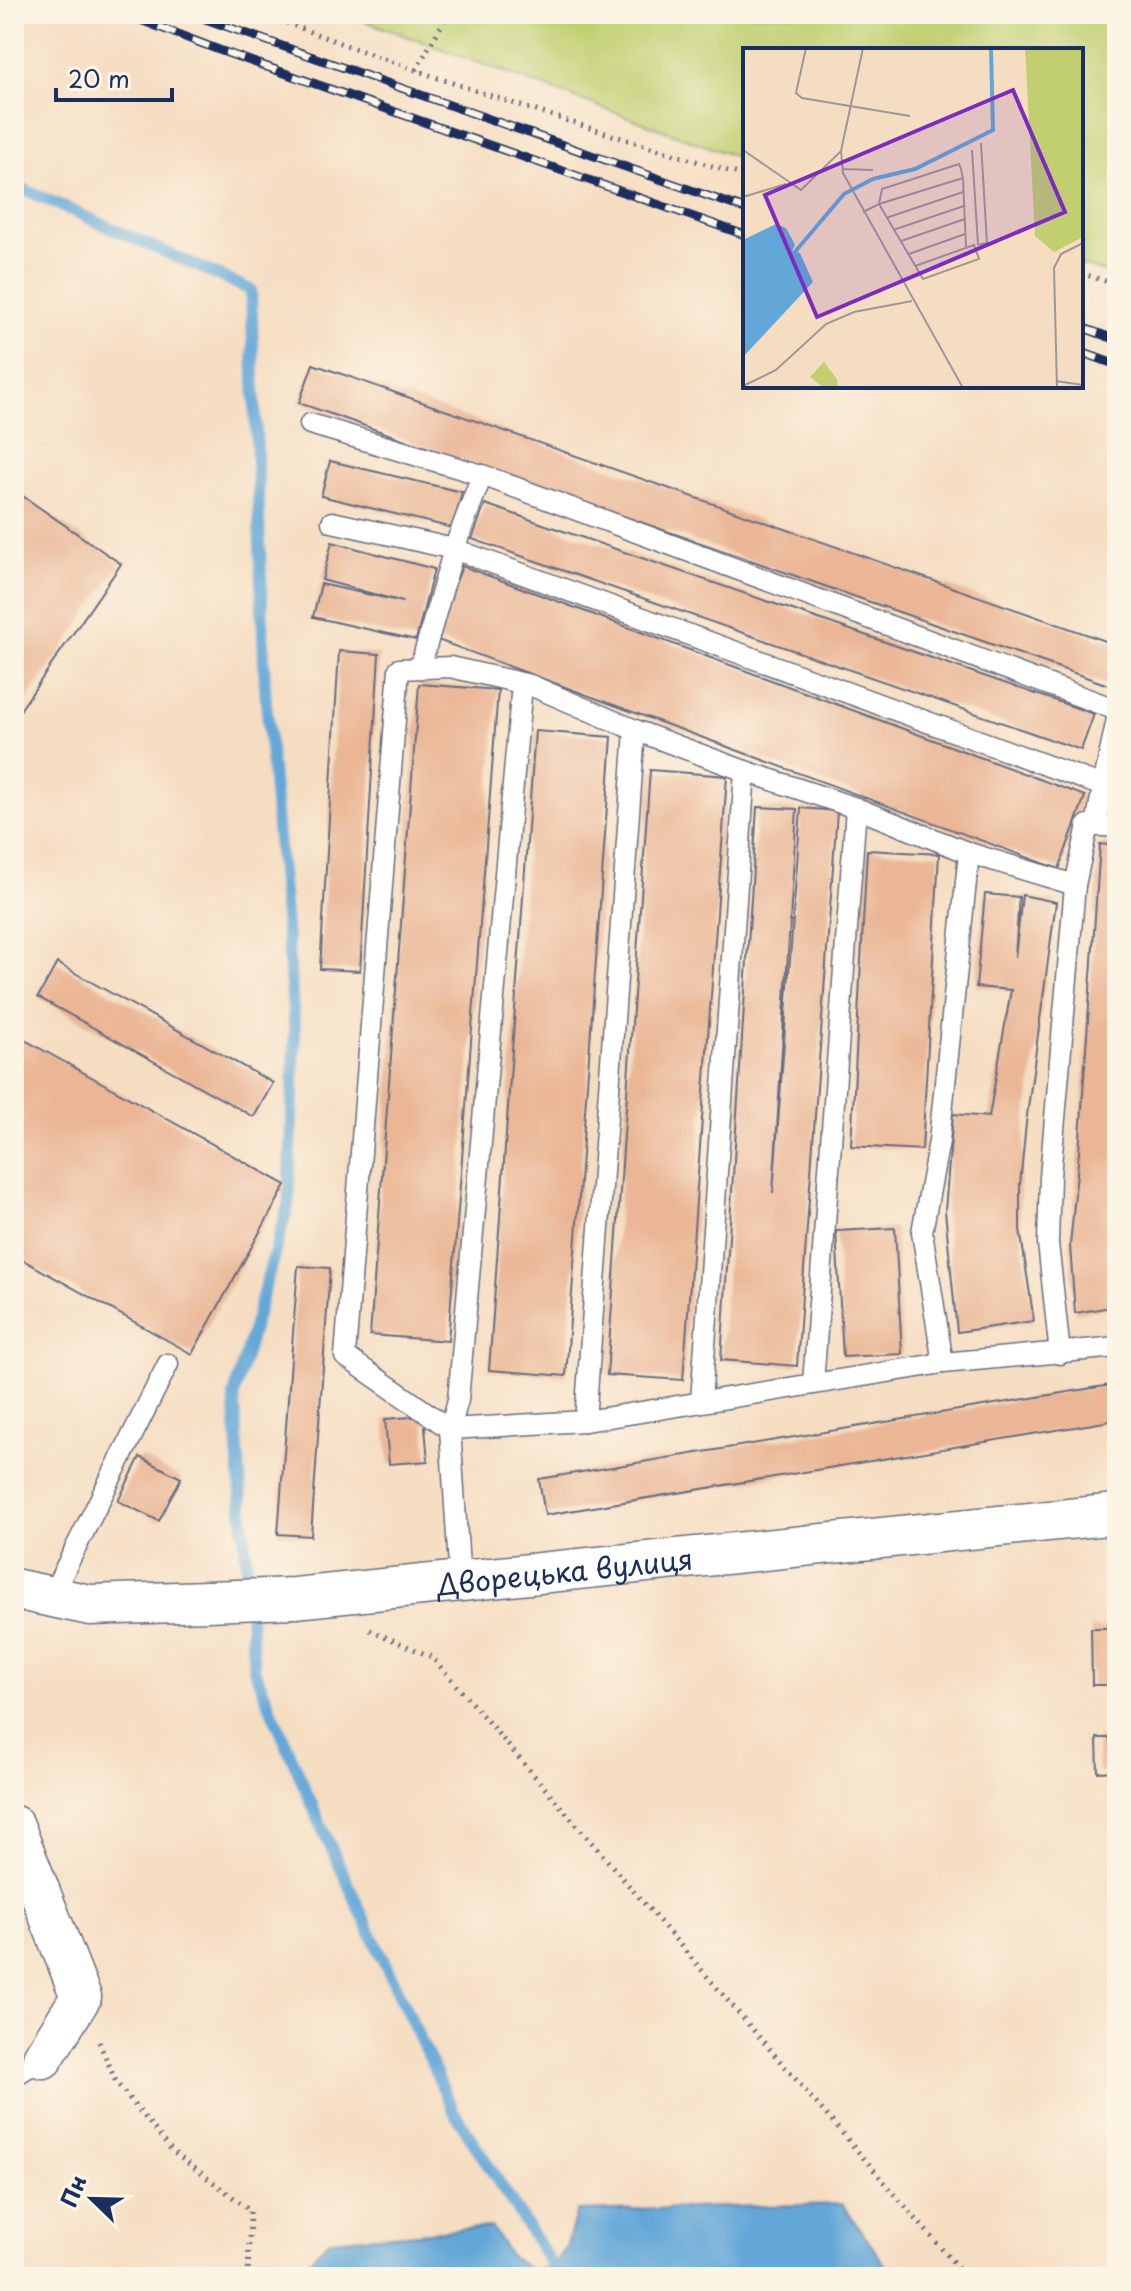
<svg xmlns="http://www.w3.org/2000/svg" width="1131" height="2291" font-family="'Playpen Sans',sans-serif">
  <rect width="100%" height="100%" fill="#fcf5e5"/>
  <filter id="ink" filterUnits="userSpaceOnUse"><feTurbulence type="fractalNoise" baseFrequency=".0125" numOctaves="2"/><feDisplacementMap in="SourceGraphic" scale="16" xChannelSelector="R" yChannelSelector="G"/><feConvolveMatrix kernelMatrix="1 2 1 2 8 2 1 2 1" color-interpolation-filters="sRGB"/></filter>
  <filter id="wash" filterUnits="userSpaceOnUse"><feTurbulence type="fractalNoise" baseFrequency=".006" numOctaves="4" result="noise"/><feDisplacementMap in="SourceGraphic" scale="32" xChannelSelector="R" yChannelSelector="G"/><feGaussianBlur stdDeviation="1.8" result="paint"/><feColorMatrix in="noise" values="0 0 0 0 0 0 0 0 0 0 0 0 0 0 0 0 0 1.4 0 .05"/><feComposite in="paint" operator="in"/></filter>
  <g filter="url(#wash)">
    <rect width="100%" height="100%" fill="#f5ddc1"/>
    <polygon fill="#c1cf71" stroke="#6e7f68" stroke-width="2" points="346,14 1117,14 1117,276 1081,265 1081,50 745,50 745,160"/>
    <polygon fill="#63a7d8" stroke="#3f6b9b" stroke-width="2" points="842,2204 894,2277 292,2277 330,2240 491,2227 511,2257 531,2270 554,2267 567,2245 577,2211"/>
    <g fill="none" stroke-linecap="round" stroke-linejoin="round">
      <polyline stroke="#63a7d8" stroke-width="12" points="14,185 251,290 265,689 295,1031 289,1202 234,1395 254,1669 322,1828 453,2110 553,2267 553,2277"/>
    </g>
    <g id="blocks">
      <g fill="#eab695">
        <polygon points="313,364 1117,645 1117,688 299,403"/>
        <polygon points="330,461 462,492 453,528 321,496"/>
        <polygon points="14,490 121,564 14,719"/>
        <polygon points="485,504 1094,714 1081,750 472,539"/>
        <polygon points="332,542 434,569 416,640 313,617 321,584 403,602 322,580"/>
        <polygon points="462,566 1085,796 1059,869 435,639"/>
        <polygon points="339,651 379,654 360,971 320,969"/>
        <polygon points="419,684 498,690 448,1341 370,1335"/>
        <polygon points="535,731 612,737 566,1376 489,1370"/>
        <polygon points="650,770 727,776 683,1380 607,1375"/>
        <polygon points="757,807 797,809 773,1193 801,808 837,811 797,1366 721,1360"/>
        <polygon points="1100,844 1117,846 1117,1306 1075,1313 1070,1246 1079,1152"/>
        <polygon points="867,850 939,854 922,1150 851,1146"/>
        <polygon points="985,894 1019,897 1015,958 1022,895 1056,902 1026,1123 1020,1185 1020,1229 1034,1321 957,1332 945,1211 953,1114 989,1117 1011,990 976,987"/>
        <polygon points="57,963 273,1083 254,1117 38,997"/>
        <polygon points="14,1034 286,1185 192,1354 14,1255 14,1118 16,1114 14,1112"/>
        <polygon points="895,1228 902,1354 843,1357 836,1231"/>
        <polygon points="298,1266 330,1268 311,1536 278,1534"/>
        <polygon points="1117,1384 1117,1420 545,1515 539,1479"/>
        <polygon points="424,1416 428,1461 389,1464 385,1419"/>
        <polygon points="140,1457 181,1478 159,1521 118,1501"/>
        <polygon points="1091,1628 1117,1628 1117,1685 1092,1685"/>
        <polygon points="1097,1738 1117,1738 1117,1771 1098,1772"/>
      </g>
    </g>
  </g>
  <g filter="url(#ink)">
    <use href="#blocks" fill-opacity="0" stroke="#676c81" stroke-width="2"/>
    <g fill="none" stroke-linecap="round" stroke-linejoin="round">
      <defs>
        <g id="service">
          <polyline points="310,424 482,475 1117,710"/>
          <polyline points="332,522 454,549 1103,786 1096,826"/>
          <polyline points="420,668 454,549 482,475"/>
          <polyline points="522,684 458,1400 450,1429 345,1356 399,669 450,667 530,685 635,730 745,771 856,808 969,853 1075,885"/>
          <polyline points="1103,786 1117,719"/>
          <polyline points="1060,1354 1048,1243 1050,1177 1075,885 1088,825 1117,827"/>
          <polyline points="943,1363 922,1232 939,1141 969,853"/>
          <polyline points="813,1384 856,808"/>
          <polyline points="701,1402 745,771"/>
          <polyline points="585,1421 635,730"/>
          <polyline points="460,1582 450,1429 585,1421 943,1363 1117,1347"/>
          <polyline points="51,1597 168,1364"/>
          <polyline points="14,2076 43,2058"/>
        </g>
        <g id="minor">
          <path id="s1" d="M14 1589 90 1605 295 1598 1117 1514"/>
          <polyline points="14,1826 81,1997 43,2058"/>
        </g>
      </defs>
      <use href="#service" stroke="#676c81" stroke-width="23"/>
      <use href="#minor" stroke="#676c81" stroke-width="43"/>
      <g stroke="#676c81" stroke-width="5" stroke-dasharray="2 6" stroke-linecap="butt">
        <path d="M264 14C422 76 583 127 745 176"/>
        <polyline points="416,70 448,14"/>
        <polyline points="1081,273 1117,285"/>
        <polyline points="370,1630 432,1657 966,2277"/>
        <polyline points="99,2042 116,2082 173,2152 250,2210 248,2277"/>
      </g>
      <use href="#service" stroke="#fff" stroke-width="20"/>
      <use href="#minor" stroke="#fff" stroke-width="40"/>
      <defs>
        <g id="rail">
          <polyline points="125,14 219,50 745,235"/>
          <polyline points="191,14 745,209"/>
          <polyline points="1081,327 1117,340"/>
          <polyline points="1081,352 1117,365"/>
        </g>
      </defs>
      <use href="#rail" stroke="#1b2f5e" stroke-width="9"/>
      <use href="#rail" stroke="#fcf5e5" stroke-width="6" stroke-dasharray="18" stroke-linecap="butt"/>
    </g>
  </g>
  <g text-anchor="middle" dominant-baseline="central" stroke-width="6" stroke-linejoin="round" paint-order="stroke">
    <g font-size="28" fill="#1b2f5e" stroke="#fcf5e5">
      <text stroke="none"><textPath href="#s1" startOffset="554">Дворецька вулиця</textPath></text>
    </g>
  </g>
  <g transform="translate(743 48)">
    <rect width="340" height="340" fill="#f5ddc1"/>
    <path d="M282 0H340V189L311 204 292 188ZM81 314 94 331 95 340H81L67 329Z" fill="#c1cf71"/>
    <path d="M33 176 43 180 52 197 49 203 57 205 70 234 0 309V192Z" fill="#63a7d8"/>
    <path fill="none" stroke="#63a7d8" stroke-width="4" d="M51 205 101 146 130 131 172 121 250 82 248 0"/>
    <path fill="none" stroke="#9e9799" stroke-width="2" d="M63 0 53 45 59 50 167 68M120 0 98 103 100 125 220 340M0 102 58 142 98 103M229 102 235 197M100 121 130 122M220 130 136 156 139 141 216 116 218 121 220 131 223 199M0 149 43 136M120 164 136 156 180 231 236 211 231 197 172 218M143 170 220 144M150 182 221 158M158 193 222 171M235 197 244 195 238 95M166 206 222 186M313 333 340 337M0 338 33 322 83 276 111 264 169 253M314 340 311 220 318 206 340 195"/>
    <path fill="#7b2cbf" fill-opacity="0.15" stroke="#7b2cbf" stroke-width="4" d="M270 42 322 164 74 269 22 147Z"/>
    <rect width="340" height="340" fill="none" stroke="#1b2f5e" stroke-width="4"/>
  </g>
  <rect width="1131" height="2291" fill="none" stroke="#fcf5e5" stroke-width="48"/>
  <g transform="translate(92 2199) rotate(293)" stroke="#fcf5e5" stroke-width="6" paint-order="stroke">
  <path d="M0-6L14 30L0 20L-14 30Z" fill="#1b2f5e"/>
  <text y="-12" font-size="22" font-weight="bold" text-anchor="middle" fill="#1b2f5e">Пн</text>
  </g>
  <path d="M56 88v12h116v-12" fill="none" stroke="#1b2f5e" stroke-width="4"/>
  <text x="68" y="88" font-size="24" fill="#1b2f5e" stroke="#fcf5e5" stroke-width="6" paint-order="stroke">20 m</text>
</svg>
